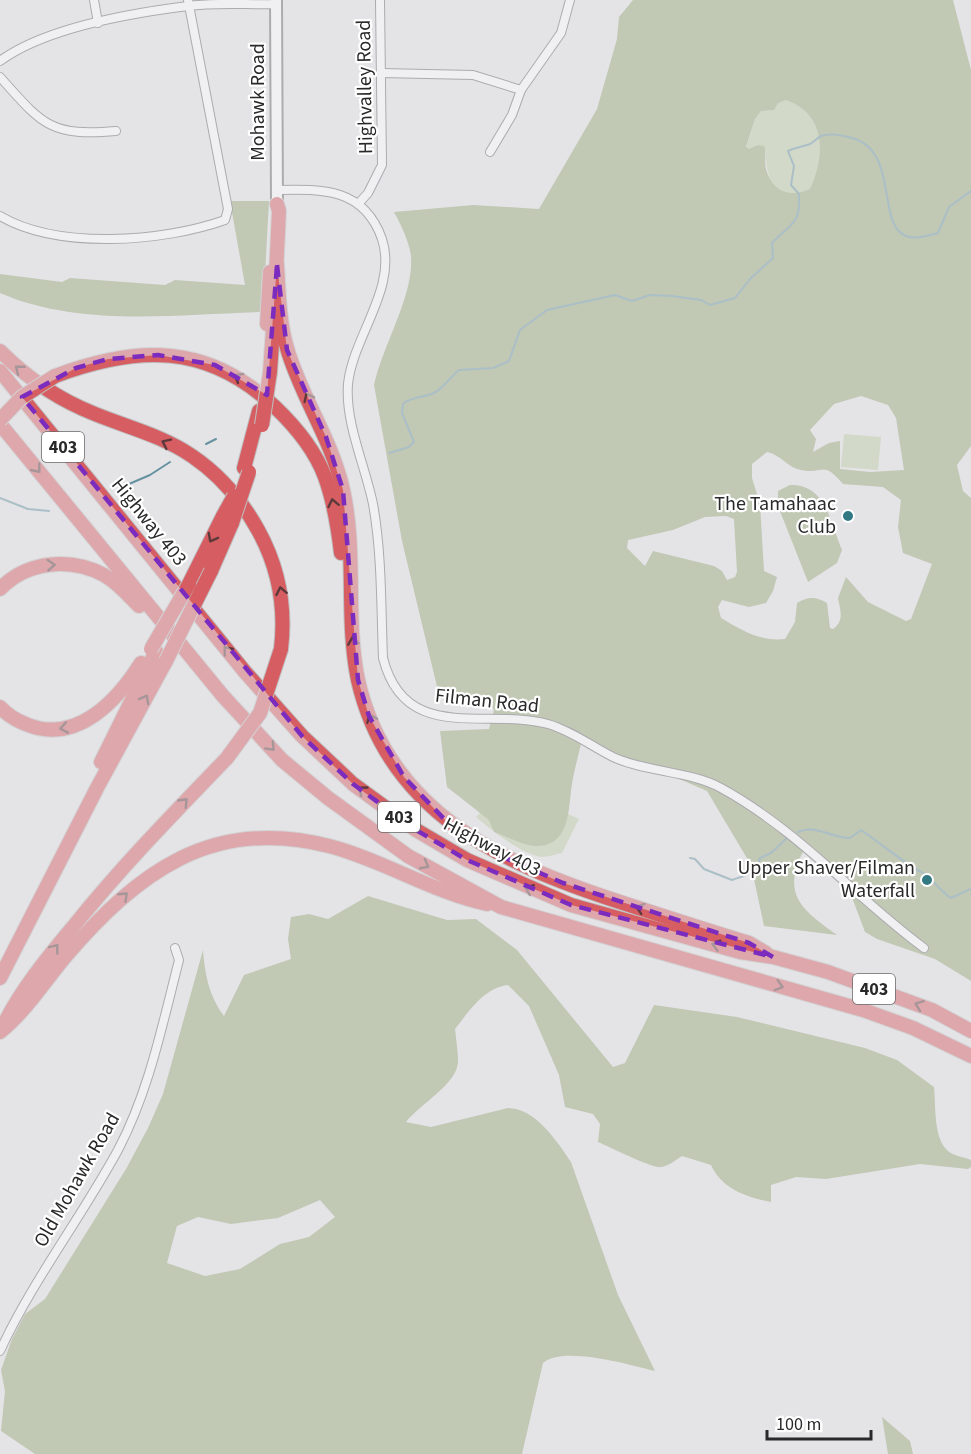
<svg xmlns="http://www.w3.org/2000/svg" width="971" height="1454" font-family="'Source Sans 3',sans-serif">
  <rect width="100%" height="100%" fill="#e4e4e7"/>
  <g fill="#becda2">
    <path d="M787 100C827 114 825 157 810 190 778 202 765 182 766 152L758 145 749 150 746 148 755 119 761 111 774 110 778 102Z"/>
    <polygon points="844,434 881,437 878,470 841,467"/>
    <path d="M556 808 579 819 562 853C556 854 548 857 542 857 523 855 491 830 476 817L484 809Z"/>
  </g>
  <g fill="#97a677" fill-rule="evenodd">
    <path d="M633 0H953L971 70V446L957 465 963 491 971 498V981L935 959 877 939 865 932 847 884 809 846C801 852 800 858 797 867 785 901 813 917 837 935L764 926 751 865 707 791 654 768 612 759 582 740C578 757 573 774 571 791 568 816 568 847 534 846 522 845 506 836 494 832L489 820 447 787 440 731 489 729 494 710 486 699H440L402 541 374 385C383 344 414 296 411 256 409 241 401 225 394 212L473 205 539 209 597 109 617 39 619 17ZM786 100C827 114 825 157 810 189 790 198 772 192 766 169 764 162 767 154 764 146L758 145 749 149 746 147 755 119 761 111 774 110 778 103ZM861 396 888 405 896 418 904 470 870 472 840 469V441L829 443 813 452 816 439 810 430 834 404ZM767 452C780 454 788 468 801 470 824 475 822 459 843 484L883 487 901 500 898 527 903 553 932 564 911 619 906 621 868 602 846 577 838 598C840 610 845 620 833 629L830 628 827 603C815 596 808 597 797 603L795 622 785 639C761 642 741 630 721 618L718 607 722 600 749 607 766 603 773 591 777 577 764 571 760 504 752 478V464ZM726 516 734 519 737 572 735 577 727 580 722 571 714 566 653 551 645 566 627 548 628 540 673 530 705 517Z"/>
    <path d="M230 201H269L263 312C177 314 81 328 0 293V274L62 282 70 278 165 285 175 280 245 285Z"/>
    <path d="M790 485C826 484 830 522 842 550L837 563 808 582 778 506V491Z"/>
    <path d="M368 896 447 920 476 919 517 950 613 1067 625 1063 654 1005 737 1017 865 1048 897 1060 934 1087C936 1106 933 1138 948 1151 953 1156 965 1157 971 1160V1167L968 1169 920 1164 826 1179 796 1177 771 1185V1202C746 1197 722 1189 711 1165L682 1156C676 1160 668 1166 661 1167 653 1169 610 1147 598 1142L600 1124 593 1114 565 1107 559 1075 529 1006 508 985C484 988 470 1010 455 1029 456 1039 458 1051 458 1062 457 1084 420 1104 406 1122L431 1127 508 1108C535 1108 557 1141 571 1162L618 1295 655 1371C631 1365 562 1345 543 1363L522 1454H35L1 1431 5 1391 1 1370 12 1339 25 1314 45 1299 126 1169 148 1128 163 1094 203 950C205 975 209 996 224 1016L244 975 291 959 288 939 291 917 309 914 328 919ZM320 1200 335 1217 309 1237 280 1244 240 1269 205 1276 167 1263 177 1226 198 1217 231 1224 278 1218Z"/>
    <polygon points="882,1417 910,1441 913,1454 888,1454"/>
  </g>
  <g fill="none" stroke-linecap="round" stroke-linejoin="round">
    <g stroke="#6792a0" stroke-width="2">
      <polyline points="206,444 216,439"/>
      <path d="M389 453 409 447 414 442 402 413 403 404C412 396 424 398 434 393 445 387 450 377 459 370L493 368 509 361 520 330 547 310 615 295 632 301 650 295 672 296 701 300 710 305 735 298 750 279 773 258 772 243C790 223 801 226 799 194L791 185 794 166 788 151C796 147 802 147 810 144 814 142 817 138 821 136 830 133 839 135 848 137 901 147 875 224 906 236 916 240 928 235 938 233L949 207 971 191"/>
      <polyline points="129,484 150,475 170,462"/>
      <polyline points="0,498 28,509 49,511"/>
      <path d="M798 832C815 824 832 838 850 838L861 830C882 844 902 862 923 873 930 876 940 891 951 898L971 889"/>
      <path d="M690 858 695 859 704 869 732 880C746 875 756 874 760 858L771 853 787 838"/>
    </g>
    <defs>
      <g id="street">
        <polyline points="94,0 98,23"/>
        <path d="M0 61C45 28 132 13 188 6 216 2 247 5 276 4"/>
        <polyline points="381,73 473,75 521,90"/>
        <path d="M0 77C42 124 50 137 116 131"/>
        <polyline points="490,152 512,115 521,90 561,33 570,0"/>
        <path d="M277 190C323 189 364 188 382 239 398 288 353 336 348 384 345 423 365 465 373 504 382 554 381 608 383 658 405 745 486 707 548 724 572 731 591 746 613 757 645 772 690 771 721 788 798 830 855 897 924 948"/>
        <polyline points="359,203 368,193 382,165 380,0"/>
        <path d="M0 216C58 250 163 242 225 220L228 209 188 0"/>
        <path d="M0 1351C33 1280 81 1218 118 1150 147 1095 160 1035 175 976L179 960 175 948"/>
      </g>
      <polyline id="secondary" points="276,0 277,204"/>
      <g id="highway">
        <path d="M277 265C279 293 279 321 287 348 301 397 332 439 343 490 357 552 345 617 358 680 388 813 503 864 620 902 663 916 706 930 749 943L766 953"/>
        <polyline points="276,274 279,211 277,204"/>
        <polyline points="267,324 270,272"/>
        <path d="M0 351C27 378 59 400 95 414 127 427 163 436 192 456 220 475 242 501 258 530 279 568 286 607 281 649"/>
        <polyline points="0,371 245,672 302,736 353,784 416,830 467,860 571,905 740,952 773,957 828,972 932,1010 971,1031"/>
        <polyline points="270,372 274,314"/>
        <path d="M55 376C138 345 208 343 275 407 296 427 315 450 325 477 334 502 338 527 341 553"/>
        <polyline points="0,424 223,696 282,760 328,798 408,856 501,907 863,1010 913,1028 971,1056"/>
        <polyline points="244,468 259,411"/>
        <polyline points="211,571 232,523"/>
        <polyline points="189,584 223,516"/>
        <path d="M0 589C27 561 70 557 104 575 118 583 128 595 139 606"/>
        <path d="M0 707C8 716 17 721 28 725 77 744 117 701 141 663"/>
        <polyline points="101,762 156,651"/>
        <polyline points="0,978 97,788 166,661"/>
        <path d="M2 1028C20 991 47 958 73 927 121 867 174 813 227 758"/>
        <path d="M0 1032C26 1011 44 982 65 957 138 872 212 816 329 846 383 860 432 892 487 904"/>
      </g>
    </defs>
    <use href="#street" stroke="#68686a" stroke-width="10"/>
    <use href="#secondary" stroke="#68686a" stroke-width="14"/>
    <use href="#highway" stroke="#bfbfbf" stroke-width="16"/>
    <use href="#street" stroke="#fff" stroke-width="8"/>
    <use href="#secondary" stroke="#fff" stroke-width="10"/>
    <use href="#highway" stroke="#d65e63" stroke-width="14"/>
    <defs>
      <g id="highway-bridge">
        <polyline points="0,420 22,397 55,376"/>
        <polyline points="262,425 270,372"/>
        <polyline points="223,516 234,496"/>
        <polyline points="232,523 249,472"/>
        <polyline points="151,649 189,584"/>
        <polyline points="166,661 211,571"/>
        <polyline points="227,758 260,713 281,649"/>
      </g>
    </defs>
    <use href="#highway-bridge" stroke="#bfbfbf" stroke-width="16" stroke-linecap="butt"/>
    <use href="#highway-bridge" stroke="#d65e63" stroke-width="14"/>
  </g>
  <defs><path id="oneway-chevron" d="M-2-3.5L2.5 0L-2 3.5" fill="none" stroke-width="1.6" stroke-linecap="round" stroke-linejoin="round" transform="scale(1.5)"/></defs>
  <g stroke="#5d393b">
    <use href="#oneway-chevron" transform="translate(19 369) rotate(-141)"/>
    <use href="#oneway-chevron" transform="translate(238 377) rotate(-150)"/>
    <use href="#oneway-chevron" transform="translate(308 397) rotate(-116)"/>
    <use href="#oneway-chevron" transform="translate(166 443) rotate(-154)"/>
    <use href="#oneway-chevron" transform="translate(37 469) rotate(51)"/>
    <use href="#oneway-chevron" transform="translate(333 503) rotate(-102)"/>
    <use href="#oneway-chevron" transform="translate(212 538) rotate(118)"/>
    <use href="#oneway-chevron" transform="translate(51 565) rotate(-4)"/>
    <use href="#oneway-chevron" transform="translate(281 591) rotate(-101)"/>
    <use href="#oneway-chevron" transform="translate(353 641) rotate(-98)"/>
    <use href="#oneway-chevron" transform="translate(227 650) rotate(-129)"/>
    <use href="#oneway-chevron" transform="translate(145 699) rotate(-61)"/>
    <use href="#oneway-chevron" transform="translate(371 718) rotate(-113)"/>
    <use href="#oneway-chevron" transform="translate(64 728) rotate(170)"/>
    <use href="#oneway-chevron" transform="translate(271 747) rotate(47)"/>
    <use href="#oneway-chevron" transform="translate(362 790) rotate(-144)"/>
    <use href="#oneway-chevron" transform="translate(184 802) rotate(-46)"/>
    <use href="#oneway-chevron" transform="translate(425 865) rotate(28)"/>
    <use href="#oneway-chevron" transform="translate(529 889) rotate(-158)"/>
    <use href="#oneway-chevron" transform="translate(124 896) rotate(-43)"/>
    <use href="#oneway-chevron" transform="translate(640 908) rotate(-162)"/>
    <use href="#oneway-chevron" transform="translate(716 945) rotate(-165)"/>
    <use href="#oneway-chevron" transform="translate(55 948) rotate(-52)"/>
    <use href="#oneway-chevron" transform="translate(779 986) rotate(16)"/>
    <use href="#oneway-chevron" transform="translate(919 1005) rotate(-160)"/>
  </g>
  <path d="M0 0H971V1454H0ZM277 265 287 350 326 437 343 490 358 680 369 716 404 777 448 823 503 857 563 883 749 943 773 957 571 905 467 860 416 830 353 784 302 736 22 397 76 368 108 359 158 355 215 365 267 395Z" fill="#e4e4e7" fill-opacity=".55" fill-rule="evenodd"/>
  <path fill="none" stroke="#7b2cbf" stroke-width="4.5" stroke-dasharray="12 8" stroke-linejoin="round" d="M277 265 287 350 326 437 343 490 358 680 369 716 404 777 448 823 503 857 563 883 749 943 773 957 571 905 467 860 416 830 353 784 302 736 22 397 76 368 108 359 158 355 215 365 267 395Z"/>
  <g fill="#327984" stroke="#fff" stroke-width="2">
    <circle cx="848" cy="516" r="6"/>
    <circle cx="927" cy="880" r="6"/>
  </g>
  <g text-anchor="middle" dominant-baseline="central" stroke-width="4.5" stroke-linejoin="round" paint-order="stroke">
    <g fill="#fff" stroke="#69696a" stroke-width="1.5">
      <rect x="42" y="432" width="42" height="30" rx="4.5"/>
      <rect x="378" y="802" width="42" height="30" rx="4.5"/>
      <rect x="853" y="974" width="42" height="30" rx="4.5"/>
    </g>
    <g font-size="18" font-weight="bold" fill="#29292a">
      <text x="63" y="447">403</text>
      <text x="399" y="817">403</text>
      <text x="874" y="989">403</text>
    </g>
    <g font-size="20" fill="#29292a" stroke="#fff">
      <text transform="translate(365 87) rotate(-91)">Highvalley Road</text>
      <text transform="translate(258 102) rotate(-90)">Mohawk Road</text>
      <text transform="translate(149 522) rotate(51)">Highway 403</text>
      <text transform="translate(487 701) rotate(6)">Filman Road</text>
      <text transform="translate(492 847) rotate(27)">Highway 403</text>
      <text transform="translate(77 1180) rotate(-60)">Old Mohawk Road</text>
    </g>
    <g font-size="20" fill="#29292a" stroke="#fff" text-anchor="end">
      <text x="836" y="504">The Tamahaac<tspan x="836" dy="23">Club</tspan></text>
      <text x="915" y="868">Upper Shaver/Filman<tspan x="915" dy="23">Waterfall</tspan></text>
    </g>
  </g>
  <path d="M767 1430v9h104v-9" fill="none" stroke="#29292a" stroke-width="3"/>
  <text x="776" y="1430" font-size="18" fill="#29292a" stroke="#ffffff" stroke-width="4.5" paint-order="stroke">100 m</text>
</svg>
